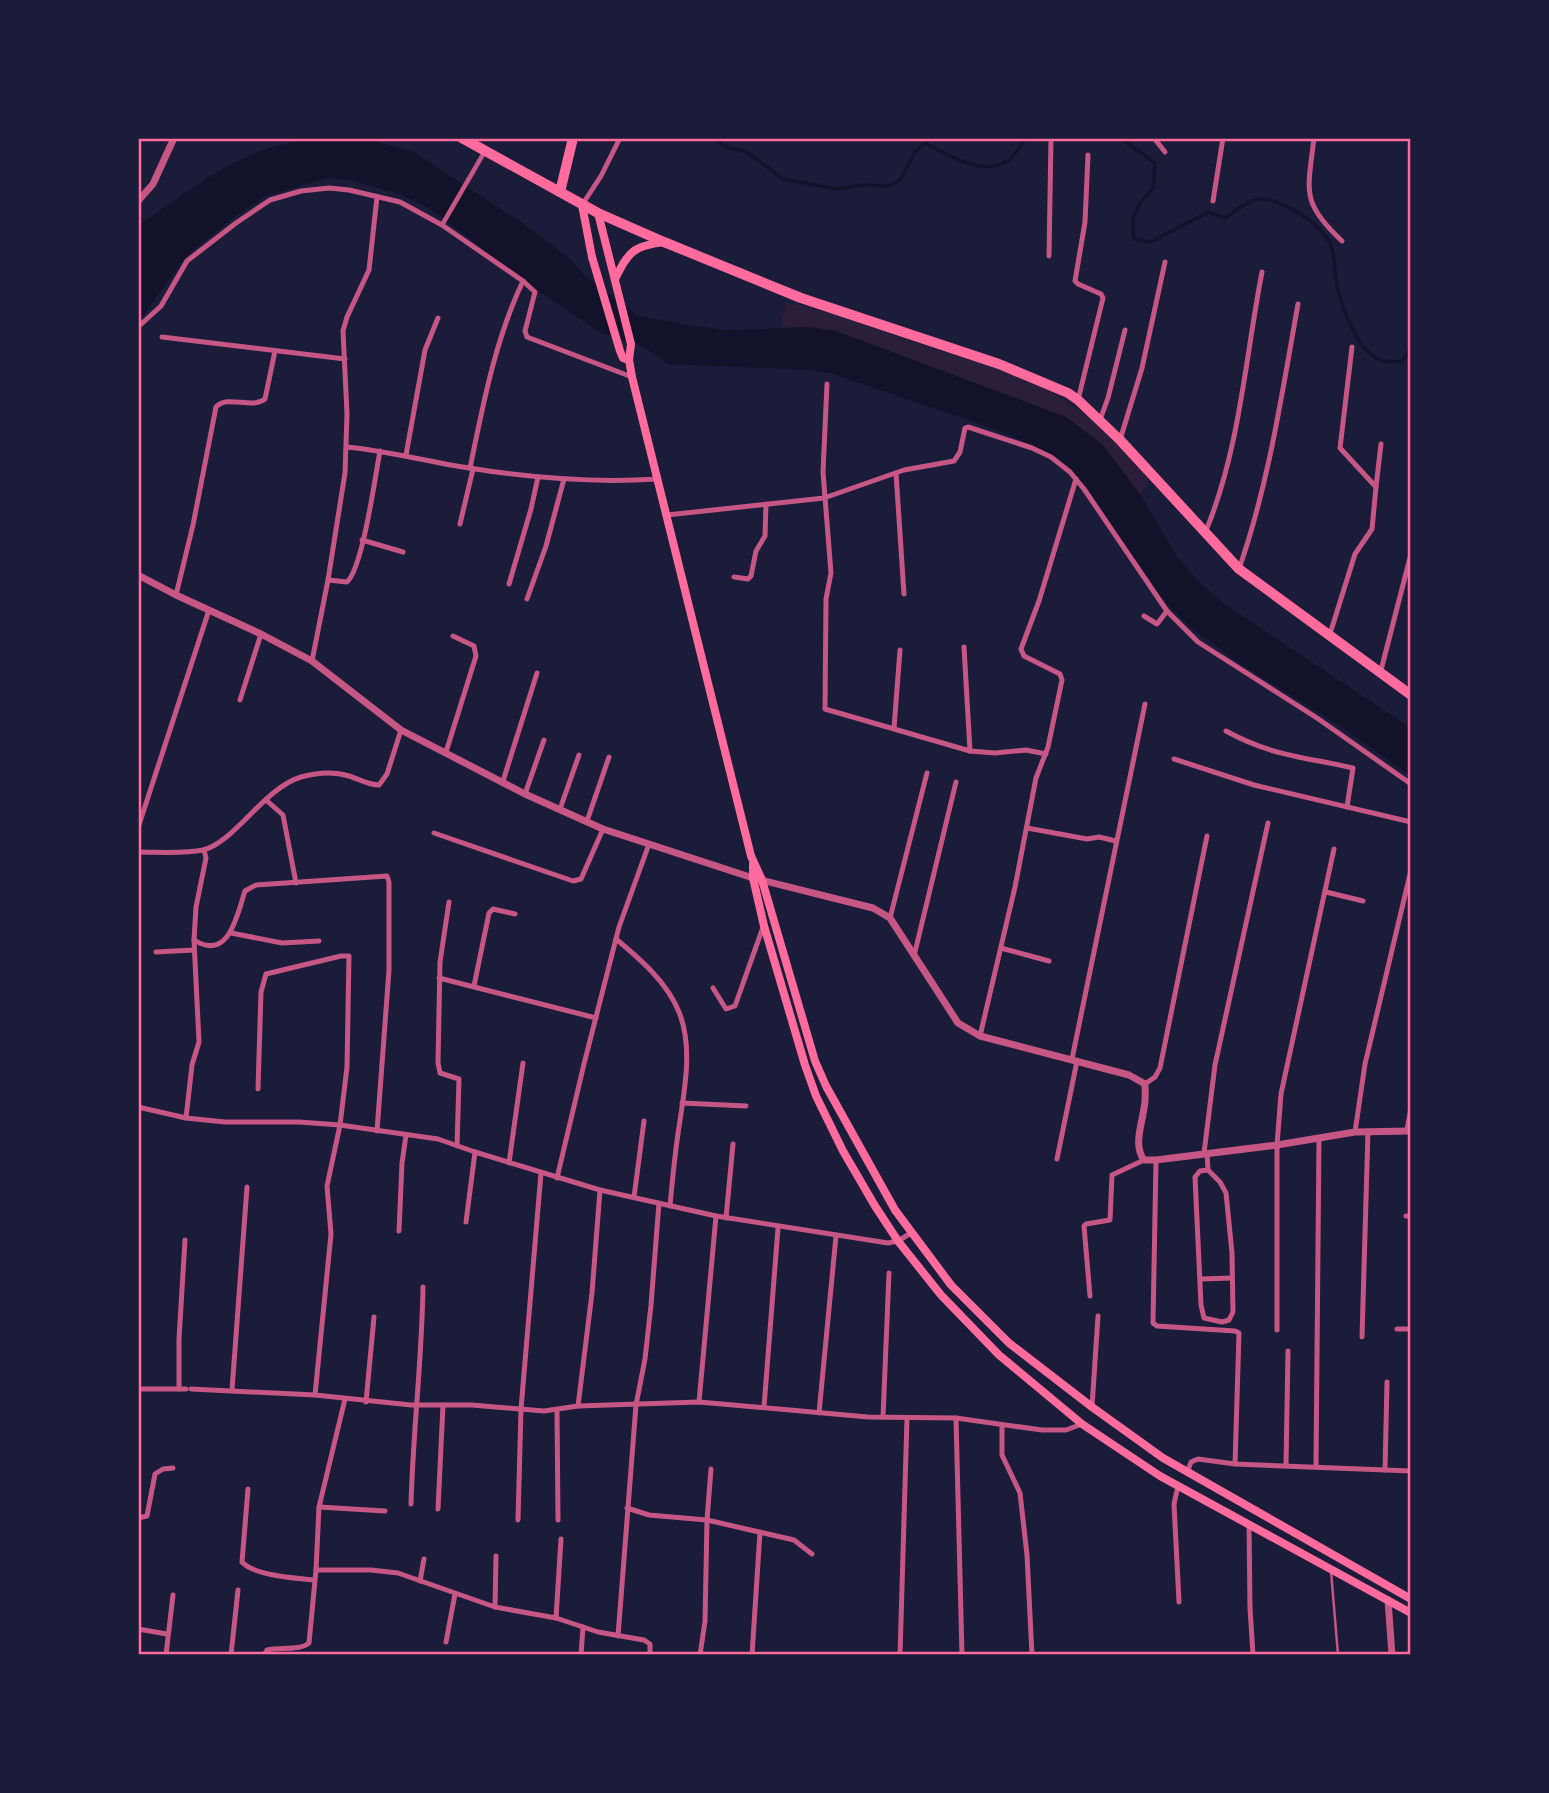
<svg xmlns="http://www.w3.org/2000/svg" width="1549" height="1793" font-family="Mulish,sans-serif">
  <rect width="100%" height="100%" fill="#1b1b3a"/>
  <path fill="#2a1e3b" d="M787 303C826 308 876 329 914 342 954 355 1009 369 1045 388 1067 399 1148 460 1149 484L1144 488 1142 497 1103 445 1066 417 836 331 807 327 783 328 782 318Z"/>
  <path fill="#12122b" d="M322 139 369 140 414 152 533 230 570 259 586 277 638 316 693 326 729 330 807 327 836 331 1066 417 1103 445 1142 497 1176 555 1197 580 1223 603 1411 728V776L1340 726 1239 663 1189 626 1158 595 1100 510 1087 487 1050 455 1012 436 969 420 829 373 814 370 668 364 643 346 599 332 534 288 432 210 400 194 349 180 328 178 266 196 238 214 186 256 138 323V226C183 195 230 156 285 144 297 141 310 140 322 139Z"/>
  <g fill="none" stroke-linecap="round" stroke-linejoin="round">
    <g stroke="#12122b" stroke-width="3.5">
      <path d="M714 138 725 147 747 152 783 179 837 189 863 185 890 186 901 179 915 152 925 143C946 154 980 175 1004 163 1013 159 1021 146 1026 138"/>
      <path d="M1120 138 1155 163 1153 188 1139 204 1133 219 1134 239 1151 242 1208 212 1225 218C1235 211 1250 198 1263 199 1286 201 1323 225 1331 246 1335 255 1334 268 1336 278 1339 301 1355 346 1376 358 1385 363 1392 362 1402 361L1411 348"/>
      <polyline points="138,343 141,326"/>
    </g>
    <polyline stroke="#c65784" stroke-width="2.5" points="1331,1571 1338,1655"/>
    <polyline stroke="#c65784" stroke-width="4.5" points="442,225 485,151"/>
    <g stroke="#c65784" stroke-width="5">
      <polyline points="1154,138 1165,152"/>
      <path d="M1314 138C1308 191 1300 202 1342 241"/>
      <polyline points="1213,201 1223,138"/>
      <polyline points="582,205 601,176 620,138"/>
      <polyline points="1049,256 1051,138"/>
      <polyline points="138,327 161,306 187,261 236,223 270,200 301,191 329,188 349,190 400,202 442,225 523,281 535,292 525,331 527,337 632,377"/>
      <polyline points="162,337 345,359"/>
      <polyline points="827,384 823,472 831,573 826,599 825,709 970,751 995,753 1026,750 1046,754"/>
      <polyline points="1078,400 1103,298 1101,294 1078,284 1075,281 1085,222 1088,155"/>
      <polyline points="1100,420 1108,398 1125,330"/>
      <polyline points="1120,440 1142,368 1165,262"/>
      <path d="M347 447C389 451 428 462 469 468 531 478 595 483 657 479"/>
      <polyline points="406,455 425,350 438,318"/>
      <path d="M470 468C483 405 495 340 523 281"/>
      <polyline points="896,473 904,594"/>
      <polyline points="1376,487 1381,444"/>
      <polyline points="667,515 824,498 904,470 954,461 960,452 965,428 968,427 1032,448 1051,457 1070,472 1084,489 1167,611 1198,642 1317,718 1411,784"/>
      <polyline points="460,524 473,469"/>
      <path d="M1205 533C1240 450 1245 359 1262 272"/>
      <polyline points="362,540 403,552"/>
      <path d="M1239 569C1269 483 1282 393 1298 304"/>
      <polyline points="734,577 748,579 751,576 756,551 765,536 766,504"/>
      <path d="M328 580 347 582C363 567 375 477 380 451"/>
      <polyline points="509,584 531,509 538,477"/>
      <path d="M176 595 193 525 216 407C228 394 251 410 265 399L275 351"/>
      <polyline points="527,599 546,546 564,479"/>
      <polyline points="1144,616 1157,624 1167,611"/>
      <polyline points="1329,637 1355,554 1372,529 1376,487 1340,448 1352,347"/>
      <polyline points="964,647 970,751"/>
      <polyline points="312,661 328,580 345,473 347,414 343,331 347,317 369,270 377,197"/>
      <polyline points="1380,674 1411,554"/>
      <polyline points="240,700 261,634"/>
      <polyline points="894,728 900,650"/>
      <path d="M1226 731C1271 756 1305 757 1353 768L1347 807"/>
      <polyline points="446,752 476,656 474,646 453,636"/>
      <polyline points="1174,759 1254,785 1411,822"/>
      <polyline points="503,781 537,673"/>
      <polyline points="525,794 544,740"/>
      <polyline points="266,800 283,815 296,883"/>
      <polyline points="560,809 579,755"/>
      <polyline points="587,821 609,757"/>
      <polyline points="138,828 209,610"/>
      <polyline points="1027,828 1087,839 1099,837 1116,841"/>
      <polyline points="434,833 573,881 581,879 603,829"/>
      <path d="M138 852C159 852 183 854 203 850 234 843 264 788 301 777 316 773 333 771 349 776 359 779 368 785 379 785L387 774 401 730"/>
      <polyline points="1326,892 1363,901"/>
      <polyline points="449,902 440,962 438,1063 440,1073 459,1079 457,1146"/>
      <polyline points="890,918 927,773"/>
      <polyline points="231,933 282,943 319,941"/>
      <path d="M616 939C640 959 667 982 679 1012 695 1051 682 1101 677 1141 674 1163 672 1184 670 1206"/>
      <path d="M194 940C229 962 237 915 245 891L256 885 387 876 389 882V970L377 1131"/>
      <polyline points="1001,948 1049,961"/>
      <polyline points="156,952 194,950"/>
      <polyline points="914,956 956,782"/>
      <polyline points="439,978 596,1018"/>
      <polyline points="474,986 489,913 493,909 515,914"/>
      <polyline points="713,988 726,1009 735,1006 763,927"/>
      <polyline points="980,1036 1015,887 1036,778 1048,747 1062,680 1060,674 1024,656 1021,649 1039,601 1076,479"/>
      <polyline points="1072,1059 1145,704"/>
      <polyline points="1145,1084 1155,1077 1160,1068 1207,836"/>
      <polyline points="258,1089 261,992 266,974 341,956 349,956 347,1067 340,1125 327,1186 331,1234 315,1395"/>
      <polyline points="682,1103 746,1106"/>
      <polyline points="138,1107 186,1118 225,1122 299,1122 340,1125 438,1139 475,1152 600,1190 716,1216 888,1243 898,1241 911,1233"/>
      <polyline points="186,1118 192,1065 199,1042 194,940 196,907 206,858 204,850"/>
      <polyline points="1407,1130 1411,1108"/>
      <polyline points="1355,1132 1365,1064 1411,870"/>
      <polyline points="1204,1153 1215,1065 1268,823"/>
      <polyline points="1207,1153 1208,1170 1220,1182 1226,1193 1232,1253 1233,1312 1229,1320 1222,1322 1204,1318 1201,1305 1195,1177 1200,1171 1208,1170"/>
      <polyline points="1057,1159 1077,1061"/>
      <polyline points="1156,1160 1153,1323 1157,1326 1235,1331 1239,1333 1235,1464"/>
      <polyline points="509,1163 523,1063"/>
      <polyline points="557,1178 584,1064 619,927 649,844"/>
      <polyline points="634,1197 644,1121"/>
      <polyline points="1406,1216 1411,1216"/>
      <polyline points="726,1218 733,1144"/>
      <polyline points="466,1222 475,1152"/>
      <polyline points="399,1231 402,1163 406,1135"/>
      <polyline points="1201,1279 1232,1278"/>
      <polyline points="1090,1296 1084,1226 1086,1224 1110,1220 1112,1175 1144,1160"/>
      <polyline points="1397,1329 1411,1329"/>
      <polyline points="1277,1330 1277,1145 1281,1094 1334,849"/>
      <polyline points="1362,1337 1368,1131"/>
      <polyline points="138,1389 186,1389"/>
      <polyline points="179,1389 179,1339 185,1240"/>
      <polyline points="191,1389 315,1395 411,1405 472,1405 544,1411 578,1406 699,1402 868,1417 956,1418 1042,1430 1066,1430 1082,1424"/>
      <polyline points="232,1390 247,1187"/>
      <polyline points="366,1402 374,1317"/>
      <polyline points="699,1402 716,1216"/>
      <polyline points="578,1406 592,1293 600,1190"/>
      <polyline points="764,1407 778,1228"/>
      <polyline points="1092,1407 1098,1316"/>
      <polyline points="557,1410 558,1520"/>
      <polyline points="819,1413 836,1236"/>
      <polyline points="883,1417 889,1273"/>
      <polyline points="956,1418 962,1655"/>
      <polyline points="1002,1425 1002,1455 1020,1493 1027,1555 1032,1655"/>
      <polyline points="1286,1465 1288,1351"/>
      <polyline points="1316,1466 1319,1138"/>
      <polyline points="1385,1470 1387,1382"/>
      <polyline points="1187,1473 1191,1462 1198,1459 1235,1464 1411,1471"/>
      <polyline points="1178,1486 1174,1504 1179,1602"/>
      <path d="M248 1489 242 1562C255 1576 295 1578 314 1580"/>
      <path d="M411 1504C413 1431 422 1359 423 1287"/>
      <polyline points="319,1507 385,1511"/>
      <polyline points="627,1508 649,1515 707,1520 794,1540 812,1554"/>
      <polyline points="438,1509 443,1405"/>
      <polyline points="138,1518 147,1516 155,1474 163,1469 173,1468"/>
      <polyline points="518,1520 521,1409 541,1173"/>
      <polyline points="1249,1524 1250,1608 1253,1655"/>
      <polyline points="316,1570 371,1570 398,1573 495,1607 556,1618 598,1632 644,1640 650,1644 650,1655"/>
      <polyline points="420,1581 424,1559"/>
      <polyline points="495,1607 496,1556"/>
      <polyline points="556,1618 561,1539"/>
      <polyline points="138,1629 167,1634"/>
      <polyline points="618,1636 636,1405 645,1359 651,1305 659,1203"/>
      <polyline points="446,1642 455,1594"/>
      <polyline points="166,1655 173,1595"/>
      <polyline points="231,1655 238,1590"/>
      <path d="M264 1655 267 1650C280 1647 300 1651 309 1643L316 1570 319 1507 345 1399"/>
      <polyline points="581,1655 583,1627"/>
      <polyline points="700,1655 705,1621 707,1520 711,1469"/>
      <polyline points="752,1655 760,1532"/>
      <polyline points="900,1655 907,1418"/>
    </g>
    <g stroke="#c65784" stroke-width="7">
      <polyline points="138,201 153,184 174,138"/>
      <path d="M138 575 176 595 261 634 312 661 401 730 525 794 603 829 753 878 873 908 890 918 958 1023 980 1036 1129 1075 1145 1084C1145 1092 1146 1100 1144 1108 1142 1125 1133 1145 1144 1160H1156L1277 1145 1355 1132 1411 1131"/>
      <polyline points="1388,1600 1392,1655"/>
    </g>
    <g stroke="#ff6b9d" stroke-width="8">
      <polyline points="582,205 592,257 620,351 623,358 629,360"/>
      <polyline points="598,213 631,344 629,360 632,377 751,856 762,880 815,1061 826,1086 895,1210 951,1285 1009,1343 1092,1407 1163,1458 1411,1599"/>
      <path d="M615 279C629 252 632 246 664 242"/>
      <polyline points="753,864 753,878 764,926 805,1065 816,1096 843,1151 875,1206 898,1241 941,1295 999,1355 1082,1424 1160,1476 1411,1613"/>
    </g>
    <g stroke="#ff6b9d" stroke-width="10">
      <polyline points="462,138 598,213 664,242 801,298 999,364 1068,393 1078,400 1120,440 1239,569 1411,695"/>
      <polyline points="560,192 573,138"/>
    </g>
  </g>
  <rect width="1549" height="1793" fill="none" stroke="#1b1b3a" stroke-width="280"/>
  <rect x="140" y="140" width="1269" height="1513" fill="none" stroke="#ff6b9d" stroke-width="2.5"/>
</svg>
